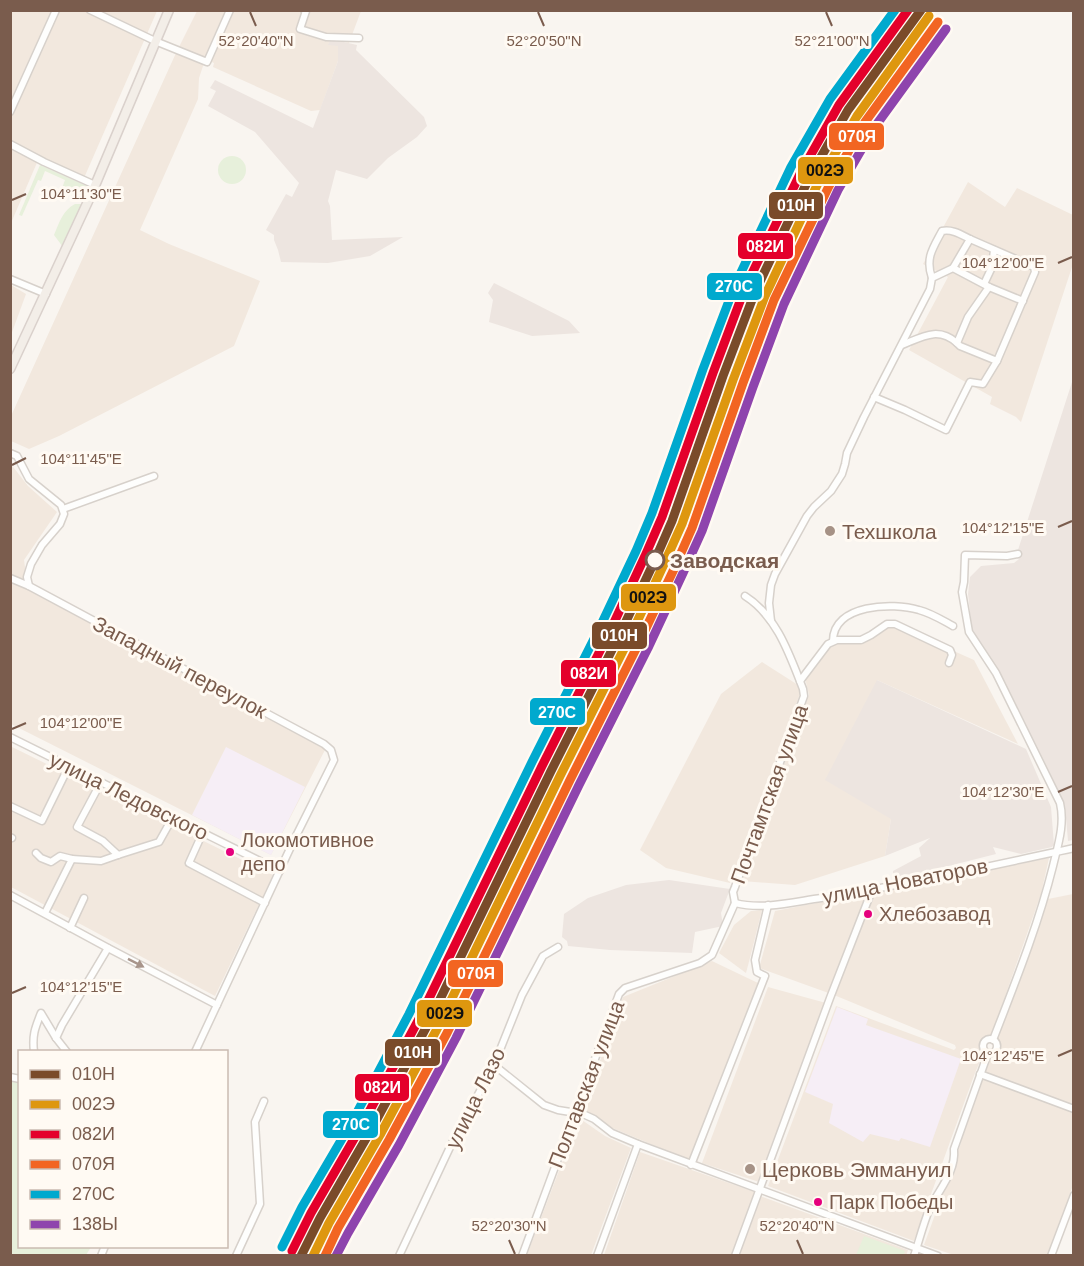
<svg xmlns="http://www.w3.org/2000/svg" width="1084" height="1266" font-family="Helvetica,sans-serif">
  <rect width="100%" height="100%" fill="#f9f5f0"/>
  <g fill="#f2e8de">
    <polygon points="11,11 157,11 84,178 39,158 11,223"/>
    <polygon points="197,11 361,11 349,43 331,39 338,46 338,61 320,110 311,111 213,67 214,63 179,47"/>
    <polygon points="176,53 204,63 199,78 198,99 140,230 169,244 260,281 234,346 59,436 29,449 11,441 11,416"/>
    <polygon points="968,182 1005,207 1017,188 1073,215 1073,264 1021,422 1016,417 990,404 992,397 909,350 948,277 923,264"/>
    <polygon points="11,285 26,294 11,335"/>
    <polygon points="10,463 28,486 57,512 24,560 28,588 326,748 271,855 11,724"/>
    <polygon points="895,625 974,660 1018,744 877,680 891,819 885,856 795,885 742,881 809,695 805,678 833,635 864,639"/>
    <polygon points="762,662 798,685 801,691 730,883 666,868 640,850 721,694"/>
    <polygon points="10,746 273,875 215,996 11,887"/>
    <polygon points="1049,858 1041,894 994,1028 975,1073 914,1241 768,1186 836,1006 954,1050 956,1048 955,1045 834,995 759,968 775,911"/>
    <polygon points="1073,894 1073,1185 1049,1255 954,1255 924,1245 961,1143 962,1134 1048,899"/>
    <polygon points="762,910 751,954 746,973 719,953 734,925 751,911"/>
    <polygon points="712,961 758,983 689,1160 610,1127 583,1108 623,997"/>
    <polygon points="768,987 826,1003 759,1182 702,1163"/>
    <polygon points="579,1118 605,1136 631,1148 591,1255 527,1255"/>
    <polygon points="640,1152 755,1192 731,1255 604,1255"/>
    <polygon points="760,1196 908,1250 906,1256 738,1256"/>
  </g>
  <g fill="#ede5e0">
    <polygon points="331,39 357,45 356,50 424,117 427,126 417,137 388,158 367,179 336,170 328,201 330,206 332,240 403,237 370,256 328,263 281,262 278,250 274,240 274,235 266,230 286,194 292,197 299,183 255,132 208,106 216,91 210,88 215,80 313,128 338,61 338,46 328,45"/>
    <polygon points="494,283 569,321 580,333 532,336 489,322 493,300 488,293"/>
    <polygon points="1073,379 1073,840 1068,841 1065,806 1000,674 972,631 968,594 970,577 981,566 1014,563 1019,559 1018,550"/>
    <polygon points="877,680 1026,749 1051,807 1054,845 1052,847 1021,854 993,847 996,854 893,880 893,871 921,856 919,848 930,838 885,856 891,819 825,780"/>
    <polygon points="669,880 730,889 721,913 723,926 695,932 692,953 610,950 568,946 567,941 562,937 564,914 588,898 626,885"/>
  </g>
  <g fill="#f6eef6">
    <polygon points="226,747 305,787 271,855 192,815"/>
    <polygon points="837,1007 868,1019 866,1025 961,1059 930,1147 901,1138 899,1141 870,1134 863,1142 829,1123 833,1104 805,1092"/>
  </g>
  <g fill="#e7f0db">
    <circle cx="232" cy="170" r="14"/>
    <path d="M40 165 89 187C86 194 79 199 71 196L72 191 68 189 66 194 61 191 65 180 45 171 41 181 38 180 22 216 19 215Z"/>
    <path d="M75 204H82L63 247 54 235C59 223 63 210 75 204Z"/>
    <polygon points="11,1081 19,1083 20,1246 91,1247 86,1255 11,1255"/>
    <polygon points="864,1236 905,1251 904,1255 856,1255"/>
  </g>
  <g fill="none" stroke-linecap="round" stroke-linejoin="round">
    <defs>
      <g id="minor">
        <polyline points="90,10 155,41 207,62 230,10"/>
        <polyline points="304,10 306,11 300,29 326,37 359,38"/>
        <polyline points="10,112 56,10"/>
        <polyline points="10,144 44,162 95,185"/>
        <path d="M932 278C925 258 933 248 942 231 952 229 960 234 970 239L953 268"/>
        <polyline points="10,279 46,294"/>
        <polyline points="984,284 992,267 994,250"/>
        <polyline points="989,287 1023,301"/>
        <path d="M902 345C922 337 938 326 957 343"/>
        <polyline points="874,397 905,410 946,430 970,382 983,384 997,361"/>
        <polyline points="10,453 17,456 29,479 61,505 64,514 60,524 42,545 31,564 27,577 29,586"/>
        <polyline points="63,509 154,476"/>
        <polyline points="10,578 29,586 324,744 331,750 334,760 294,840 195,1052"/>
        <polyline points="771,621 769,603 771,585 775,574 807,516 814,507 831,491 842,474 845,464 847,453 864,417 930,289 932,278 953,268 989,287 968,317 957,343 960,346 997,361 1035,272 1034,267 970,239"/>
        <path d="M833 641C833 604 893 602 919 610 931 613 942 620 953 626"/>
        <polyline points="800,681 828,644 837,640 861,640 871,635 887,624 895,624 950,650 952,655 949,663"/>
        <polyline points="10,737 280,871"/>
        <polyline points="10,806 42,821 69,766"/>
        <polyline points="203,832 189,863 265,903"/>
        <polyline points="10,837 12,838"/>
        <polyline points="36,853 41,858 51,862 60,856 72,859 45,913"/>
        <polyline points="118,855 159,842 173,817"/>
        <polyline points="72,859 101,861 118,855 103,841 77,827 101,782"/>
        <polyline points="10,895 108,948 217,1005"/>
        <path d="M735 903C763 910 793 902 821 898 906 885 990 866 1074 848"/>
        <path d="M735 903 733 892 735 887 804 696 803 689C790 656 777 616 745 596"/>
        <polyline points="70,928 84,898"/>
        <polyline points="56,1038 62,1025 108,948"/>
        <circle cx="990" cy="1046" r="7"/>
        <path d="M993 1040C1015 983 1038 926 1053 866 1058 845 1065 824 1060 803L996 673 969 632 962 592 964 582 965 555 1007 556 1018 554"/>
        <path d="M34 1052C32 1035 35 1028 41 1013L56 1038 67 1052"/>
        <polyline points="494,1065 544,1105 558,1110 583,1114 594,1119 612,1133 638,1144 938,1256"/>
        <polyline points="980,1074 1074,1109"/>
        <polyline points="10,1077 20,1079"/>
        <polyline points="691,1165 765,976 757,972 755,960 768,905"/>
        <polyline points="101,1256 105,1246"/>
        <polyline points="236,1256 260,1204 255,1122 264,1101"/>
        <polyline points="399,1256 451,1145 494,1065 522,995 543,956 558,947"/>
        <polyline points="522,1256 619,994 625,988 700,963 712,955 735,903"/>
        <polyline points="597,1256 638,1144"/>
        <polyline points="735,1256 830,998 872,890"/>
        <path d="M914 1256C919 1241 923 1225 929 1210 938 1190 956 1173 954 1149L988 1053"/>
        <polyline points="1051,1256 1074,1195"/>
      </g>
      <polyline id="major" points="10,369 91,195 169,10"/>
    </defs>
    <use href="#minor" stroke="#d7d1cb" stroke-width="9"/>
    <use href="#major" stroke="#dad1cc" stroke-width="11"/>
    <use href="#minor" stroke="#fefefd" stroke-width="6"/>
    <use href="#major" stroke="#f3eee8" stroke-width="8"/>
    <defs>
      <polyline id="rail" points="770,225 805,165"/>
    </defs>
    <use href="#rail" stroke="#e6e3e7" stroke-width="4"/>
    <use href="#rail" stroke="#fffaf3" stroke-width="1.5" stroke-dasharray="4.5" stroke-linecap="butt"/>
    <defs>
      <polyline id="rail-1" points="301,1256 320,1218 371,1130 428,1024 551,771 620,634 655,560 672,521 723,376 755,292 810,176 848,110 921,10"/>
      <polyline id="rail-2" points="313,1256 329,1223 380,1135 437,1029 560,776 629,639 664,564 682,524 733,380 765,296 819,181 857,116 929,16"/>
      <polyline id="rail-3" points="292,1251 311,1213 362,1125 419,1019 542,766 611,629 645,556 662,517 713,373 745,288 801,172 839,105 908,10"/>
      <polyline id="rail-4" points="325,1256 338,1228 389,1140 447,1033 570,780 639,643 674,569 692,528 743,383 774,300 829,186 865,122 938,22"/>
      <polyline id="rail-5" points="282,1247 302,1207 353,1120 409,1014 532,762 601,625 636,551 652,513 703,369 735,285 791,167 830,99 895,10"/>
      <polyline id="rail-6" points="336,1256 348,1233 399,1145 456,1038 579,785 648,648 683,573 702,531 753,387 784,304 838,190 874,128 946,29"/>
    </defs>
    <use href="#rail-1" stroke="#fffaf3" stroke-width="14"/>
    <use href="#rail-2" stroke="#fffaf3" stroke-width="14"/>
    <use href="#rail-3" stroke="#fffaf3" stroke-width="14"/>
    <use href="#rail-4" stroke="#fffaf3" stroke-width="14"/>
    <use href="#rail-5" stroke="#fffaf3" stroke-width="14"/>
    <use href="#rail-6" stroke="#fffaf3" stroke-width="14"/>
    <use href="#rail-1" stroke="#7a4b2a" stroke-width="9"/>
    <use href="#rail-2" stroke="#de970f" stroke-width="9"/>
    <use href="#rail-3" stroke="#e4002b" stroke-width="9"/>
    <use href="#rail-4" stroke="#f26522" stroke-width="9"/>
    <use href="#rail-5" stroke="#00a9ce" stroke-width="9"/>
    <use href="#rail-6" stroke="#8e44ad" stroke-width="9"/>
  </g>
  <defs><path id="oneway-solid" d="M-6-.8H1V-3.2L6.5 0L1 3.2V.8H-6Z" transform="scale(1.5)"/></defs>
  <use fill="#a8958b" href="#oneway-solid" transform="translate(136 963) rotate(27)"/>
  <path fill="none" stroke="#7a5c4d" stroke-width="2" d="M250 12 256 26M538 12 544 26M826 12 832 26M12 200 26 194M1058 263 1072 257M12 465 26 458M1058 527 1072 521M12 729 26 723M1058 792 1072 786M12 993 26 987M1058 1056 1072 1050M509 1240 515 1254M797 1240 803 1254"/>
  <g fill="#a69286" stroke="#fffaf3" stroke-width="2">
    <circle cx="830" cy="531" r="6"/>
    <circle cx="750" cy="1169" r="6"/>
  </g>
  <circle fill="#fffaf3" stroke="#7a5c4d" stroke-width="3" cx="655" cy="560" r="9"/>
  <g fill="#e5007d" stroke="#fffaf3" stroke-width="2">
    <circle cx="230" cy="852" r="5"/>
    <circle cx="868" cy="914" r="5"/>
    <circle cx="818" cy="1202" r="5"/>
  </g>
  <g text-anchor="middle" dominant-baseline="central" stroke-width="6" stroke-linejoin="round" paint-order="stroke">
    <g font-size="20" fill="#7a5c4d" stroke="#fffaf3" text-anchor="start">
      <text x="241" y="840">Локомотивное<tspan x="241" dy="24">депо</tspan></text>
      <text x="879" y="914">Хлебозавод</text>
      <text x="829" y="1202">Парк Победы</text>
    </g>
    <g font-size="21" fill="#7a5c4d" stroke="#fffaf3" text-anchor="start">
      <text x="842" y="531">Техшкола</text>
      <text x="762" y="1169">Церковь Эммануил</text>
    </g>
    <g font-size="21" font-weight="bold" fill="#7a5c4d" stroke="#fffaf3" text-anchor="start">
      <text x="670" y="560">Заводская</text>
    </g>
    <g font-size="21" fill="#7a5c4d" stroke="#fffaf3">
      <text transform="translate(180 667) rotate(28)">Западный переулок</text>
      <text transform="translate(769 794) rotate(-70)">Почтамтская улица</text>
      <text transform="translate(129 796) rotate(26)">улица Ледовского</text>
      <text transform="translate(905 881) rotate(-11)">улица Новаторов</text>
      <text transform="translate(586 1084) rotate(-69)">Полтавская улица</text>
      <text transform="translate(475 1098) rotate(-64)">улица Лазо</text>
    </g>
  </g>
  <g font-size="15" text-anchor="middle" fill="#7a5c4d" stroke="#fffaf3" stroke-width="6" stroke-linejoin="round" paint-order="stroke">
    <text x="256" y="46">52°20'40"N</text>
    <text x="832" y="46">52°21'00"N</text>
    <text x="544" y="46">52°20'50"N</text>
    <text x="81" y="199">104°11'30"E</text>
    <text x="1003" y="268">104°12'00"E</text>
    <text x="81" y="464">104°11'45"E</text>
    <text x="1003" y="533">104°12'15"E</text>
    <text x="81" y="728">104°12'00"E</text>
    <text x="1003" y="797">104°12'30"E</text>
    <text x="81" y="992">104°12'15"E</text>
    <text x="1003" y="1061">104°12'45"E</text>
    <text x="509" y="1231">52°20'30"N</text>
    <text x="797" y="1231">52°20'40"N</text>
  </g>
  <g stroke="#fffaf3" stroke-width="2">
    <rect x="828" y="122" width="57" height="29" rx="6" fill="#f26522"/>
    <rect x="797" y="156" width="57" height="29" rx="6" fill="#de970f"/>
    <rect x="768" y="191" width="56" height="29" rx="6" fill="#7a4b2a"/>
    <rect x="737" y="232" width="57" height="28" rx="6" fill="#e4002b"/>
    <rect x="706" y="272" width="57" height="29" rx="6" fill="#00a9ce"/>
    <rect x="620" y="583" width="57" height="29" rx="6" fill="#de970f"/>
    <rect x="591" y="621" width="57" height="29" rx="6" fill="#7a4b2a"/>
    <rect x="560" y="659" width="57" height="29" rx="6" fill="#e4002b"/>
    <rect x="529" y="697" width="57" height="29" rx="6" fill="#00a9ce"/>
    <rect x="447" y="959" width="57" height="29" rx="6" fill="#f26522"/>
    <rect x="416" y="999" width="57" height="29" rx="6" fill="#de970f"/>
    <rect x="384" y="1038" width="57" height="29" rx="6" fill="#7a4b2a"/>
    <rect x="354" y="1073" width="56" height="29" rx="6" fill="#e4002b"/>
    <rect x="322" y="1110" width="57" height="29" rx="6" fill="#00a9ce"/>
  </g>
  <g font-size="16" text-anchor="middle" font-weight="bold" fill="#fff">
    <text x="857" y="142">070Я</text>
    <text x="796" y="211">010Н</text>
    <text x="765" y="252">082И</text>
    <text x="734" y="292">270С</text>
    <text x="619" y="641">010Н</text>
    <text x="589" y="679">082И</text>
    <text x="557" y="718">270С</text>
    <text x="476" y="979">070Я</text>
    <text x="413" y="1058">010Н</text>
    <text x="382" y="1093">082И</text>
    <text x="351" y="1130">270С</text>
  </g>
  <g font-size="16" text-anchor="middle" font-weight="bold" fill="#111">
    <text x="825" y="176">002Э</text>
    <text x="648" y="603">002Э</text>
    <text x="445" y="1019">002Э</text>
  </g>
  <rect width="1084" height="1266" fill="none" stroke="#7a5c4d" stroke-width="24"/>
  <rect x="18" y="1050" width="210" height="198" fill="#fffaf3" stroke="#cabbb1" stroke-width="1.5"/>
  <rect x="30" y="1070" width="30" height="9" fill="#7a4b2a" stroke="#cabbb1" stroke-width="1.5"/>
  <text x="72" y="1080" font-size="18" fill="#7a5c4d">010Н</text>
  <rect x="30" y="1100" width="30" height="9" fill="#de970f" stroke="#cabbb1" stroke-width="1.5"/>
  <text x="72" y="1110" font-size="18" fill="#7a5c4d">002Э</text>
  <rect x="30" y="1130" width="30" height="9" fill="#e4002b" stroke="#cabbb1" stroke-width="1.5"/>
  <text x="72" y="1140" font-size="18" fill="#7a5c4d">082И</text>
  <rect x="30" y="1160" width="30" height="9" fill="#f26522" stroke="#cabbb1" stroke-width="1.5"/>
  <text x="72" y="1170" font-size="18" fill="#7a5c4d">070Я</text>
  <rect x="30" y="1190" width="30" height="9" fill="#00a9ce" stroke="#cabbb1" stroke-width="1.5"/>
  <text x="72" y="1200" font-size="18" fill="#7a5c4d">270С</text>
  <rect x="30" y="1220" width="30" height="9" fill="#8e44ad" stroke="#cabbb1" stroke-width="1.5"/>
  <text x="72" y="1230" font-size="18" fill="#7a5c4d">138Ы</text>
</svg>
